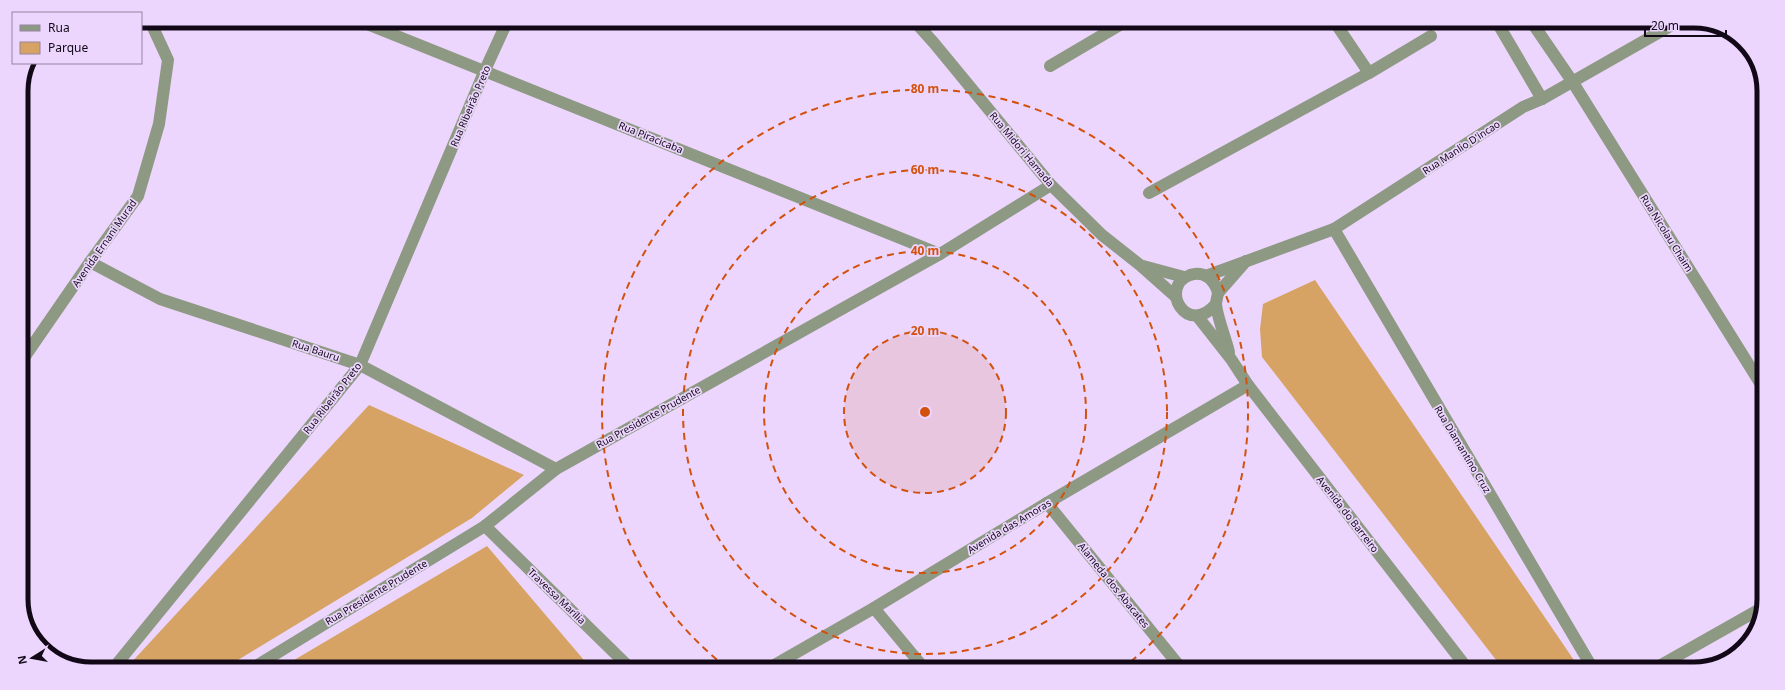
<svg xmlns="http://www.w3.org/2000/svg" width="1785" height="690" font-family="'Noto Sans',sans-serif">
  <rect width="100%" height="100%" fill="#ecd6fd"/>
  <g fill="#d6a364">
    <polygon points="1315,280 1580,669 1503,669 1262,357 1260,329 1263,304"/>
    <polygon points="369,405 524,475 472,518 228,666 129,665"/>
    <polygon points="487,546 589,666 284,666"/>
  </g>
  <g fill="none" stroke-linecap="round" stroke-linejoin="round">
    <g stroke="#8e9984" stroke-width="12">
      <polyline points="362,22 940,254"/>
      <polyline points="916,23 934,43 1051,185 1102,235 1140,265 1176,297"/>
      <polyline points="1336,24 1369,73"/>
      <polyline points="1498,24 1542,99"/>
      <polyline points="1533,24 1572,81 1762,386"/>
      <polyline points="1050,66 1123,23"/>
      <polyline points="1149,193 1369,73 1431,36"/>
      <polyline points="1334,229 1593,669"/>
      <polyline points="90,262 160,299 360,365 556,469"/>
      <polyline points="1143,266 1184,277"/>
      <polyline points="1206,276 1334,229 1523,107 1542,99 1672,25"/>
      <polyline points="1218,293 1246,261"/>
      <path d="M1216 304C1187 338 1158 287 1190 275 1196 273 1203 274 1208 277 1213 281 1216 286 1218 292 1218 296 1216 300 1216 304 1217 317 1226 339 1229 352"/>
      <polyline points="1198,317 1231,359 1248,385 1467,668"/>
      <polyline points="21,362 90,262 138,196 159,124 168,60 150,21"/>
      <polyline points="1047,503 1181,668"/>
      <polyline points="485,526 629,667"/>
      <polyline points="874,608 923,667"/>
      <polyline points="116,665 360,365 485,70 507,22"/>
      <polyline points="256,666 485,526 556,469 940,254 1051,185"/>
      <polyline points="771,667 874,608 1047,503 1248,385"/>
      <polyline points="1654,669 1760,609"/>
    </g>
  </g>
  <circle cx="925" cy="412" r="81" fill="#d3510d" fill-opacity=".12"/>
  <g fill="none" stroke="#d3510d" stroke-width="2" stroke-dasharray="7 5">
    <circle cx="925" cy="412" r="81"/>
    <circle cx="925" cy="412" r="161"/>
    <circle cx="925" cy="412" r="242"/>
    <path d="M726 667A323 323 0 1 1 1124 667"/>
  </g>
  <g text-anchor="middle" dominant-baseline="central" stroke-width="3.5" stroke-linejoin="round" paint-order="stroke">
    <g font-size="10" fill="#120818" stroke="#ecd6fd">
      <text transform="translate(470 106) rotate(-67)">Rua Ribeirão Preto</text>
      <text transform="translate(651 137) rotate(22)">Rua Piracicaba</text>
      <text transform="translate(1461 147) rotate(-33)">Rua Manlio D'incao</text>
      <text transform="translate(1022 149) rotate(50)">Rua Midori Hamada</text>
      <text transform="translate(1667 233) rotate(58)">Rua Nicolau Chaim</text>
      <text transform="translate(104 243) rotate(-55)">Avenida Ernani Murad</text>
      <text transform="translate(316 350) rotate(18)">Rua Bauru</text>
      <text transform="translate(332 398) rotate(-52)">Rua Ribeirão Preto</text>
      <text transform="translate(648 417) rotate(-29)">Rua Presidente Prudente</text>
      <text transform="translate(1463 449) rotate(59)">Rua Diamantino Cruz</text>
      <text transform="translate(1348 514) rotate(52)">Avenida do Barreiro</text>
      <text transform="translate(1009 526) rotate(-31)">Avenida das Amoras</text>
      <text transform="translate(1114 585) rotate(51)">Alameda dos Abacates</text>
      <text transform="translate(376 592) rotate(-31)">Rua Presidente Prudente</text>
      <text transform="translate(557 596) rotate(44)">Travessa Marília</text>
    </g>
  </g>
  <path d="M0 0H1785V690H0ZM91 28H1694A63 63 0 0 1 1757 91V599A63 63 0 0 1 1694 662H91A63 63 0 0 1 28 599V91A63 63 0 0 1 91 28Z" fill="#ecd6fd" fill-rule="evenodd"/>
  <path fill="none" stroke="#120818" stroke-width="5" d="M91 28H1694A63 63 0 0 1 1757 91V599A63 63 0 0 1 1694 662H91A63 63 0 0 1 28 599V91A63 63 0 0 1 91 28Z"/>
  <circle cx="925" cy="412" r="6" fill="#d3510d" stroke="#ecd6fd" stroke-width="2"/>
  <g font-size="12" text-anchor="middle" font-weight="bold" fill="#d3510d" stroke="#ecd6fd" stroke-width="3.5" stroke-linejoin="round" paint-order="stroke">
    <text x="925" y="93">80 m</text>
    <text x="925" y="174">60 m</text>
    <text x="925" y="255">40 m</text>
    <text x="925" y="335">20 m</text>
  </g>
  <rect x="12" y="12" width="130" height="52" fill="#ecd6fd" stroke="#9584a1"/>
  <rect x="20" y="25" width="20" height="6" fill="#8e9984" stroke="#9584a1"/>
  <text x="48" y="32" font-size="12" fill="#120818">Rua</text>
  <rect x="20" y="42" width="20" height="12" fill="#d6a364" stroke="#9584a1"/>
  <text x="48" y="52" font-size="12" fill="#120818">Parque</text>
  <g transform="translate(32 658) rotate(259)" stroke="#ecd6fd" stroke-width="3" paint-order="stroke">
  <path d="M0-3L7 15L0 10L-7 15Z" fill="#120818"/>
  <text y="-6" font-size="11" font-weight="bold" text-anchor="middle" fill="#120818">N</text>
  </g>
  <path d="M1645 30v6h81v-6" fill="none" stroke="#120818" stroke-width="2"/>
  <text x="1651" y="30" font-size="12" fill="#120818" stroke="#ecd6fd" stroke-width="3" paint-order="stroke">20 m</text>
</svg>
